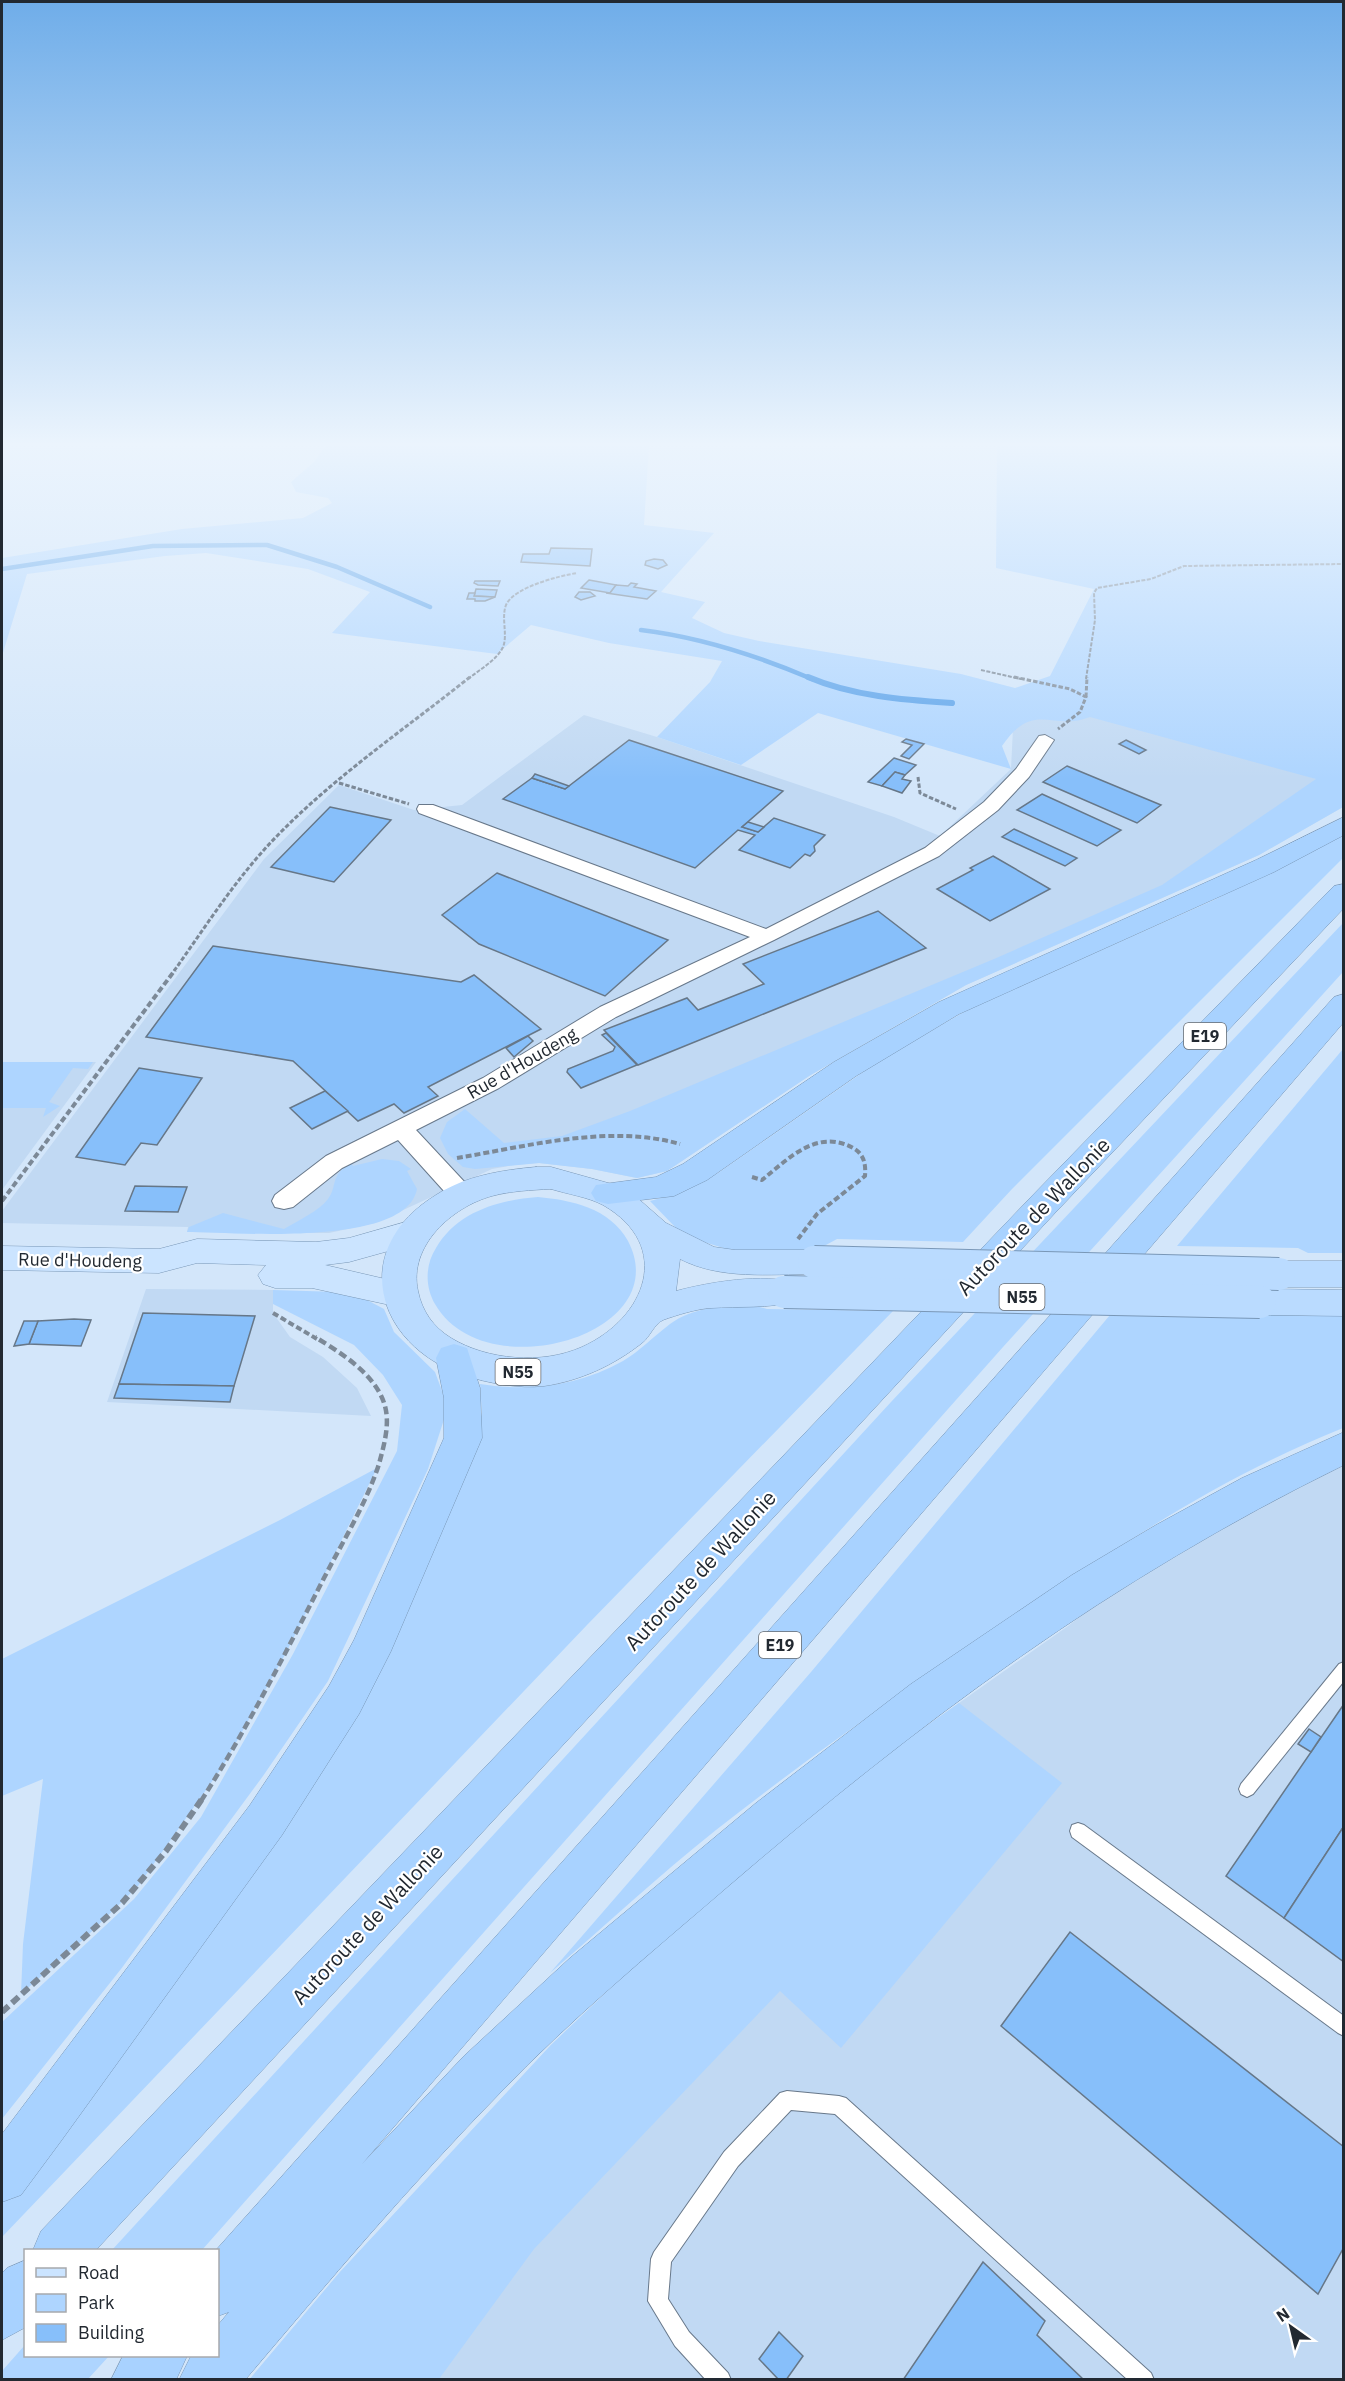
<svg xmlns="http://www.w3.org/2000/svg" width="1345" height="2381" font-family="'IBM Plex Sans',sans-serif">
  <rect width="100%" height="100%" fill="#d3e6fa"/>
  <g fill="#c1d9f3">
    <polygon points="1015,688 1317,779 1343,807 1259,855 966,985 809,1076 667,1171 637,1178 592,1169 539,1163 514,1165 492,1169 375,1223 329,1233 187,1232 188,1227 2,1223 2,1211 264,859 339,785 414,810 462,805 584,715 657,737 894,817 940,836 1011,769"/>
    <polygon points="2,1062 96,1062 2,1190"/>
    <polygon points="146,1289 273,1290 273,1313 290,1337 323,1357 357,1388 371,1416 107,1402"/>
    <polygon points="1343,1466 1343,2379 249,2380 340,2272 551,2045 771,1836 1068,1626 1139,1571 1223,1522"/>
  </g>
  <g fill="#aed5ff">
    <path d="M326 445H649L644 525 714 533 661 592 705 602 692 618 724 633 759 641 961 674 1015 688 1050 676 1094 589 996 568 997 445H1343V807L1259 855 966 985 809 1076 667 1171 637 1178 592 1169 539 1163 475 1169 463 1167 448 1154 440 1138 447 1122 465 1109 504 1143 562 1136 630 1111 994 959 1162 885 1316 779 1090 717C1052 732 1034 699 1002 746L1011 769 818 713 741 765 657 737 710 682 722 661 609 643 531 625 497 654 332 633 370 592 308 569 206 553 165 556 27 574 2 656V558L182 529 303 518 332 503 328 498 296 492 291 482 314 462Z"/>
    <polygon points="1343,832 1343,858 1012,1189 963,1242 837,1239 813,1252 733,1251 691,1238 676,1228 650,1201 680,1193 718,1173 879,1061 971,1008 1214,900"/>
    <polygon points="1343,923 1343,972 1003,1347 202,2250 112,2250 891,1402"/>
    <polygon points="1343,1049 1343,1253 1308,1253 1298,1248 1177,1246"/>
    <polygon points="2,1062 93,1062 88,1069 73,1068 49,1102 60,1106 43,1117 46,1108 2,1108"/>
    <path d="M382 1159 399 1161 411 1169 407 1171 417 1189C406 1248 232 1232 187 1232L189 1227 223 1213 284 1229C297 1221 319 1211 328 1199 338 1186 329 1176 351 1163L353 1166Z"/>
    <path d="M538 1197C571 1200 610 1208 628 1241 677 1335 484 1390 435 1304 425 1287 425 1265 436 1248 457 1212 498 1200 538 1197Z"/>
    <polygon points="273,1290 339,1292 367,1300 384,1309 394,1332 435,1372 448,1407 428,1469 328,1681 263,1776 121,1969 2,2119 2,2022 134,1899 201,1817 293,1654 397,1451 402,1405 383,1375 354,1345 273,1304"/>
    <path d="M749 1304 767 1309 893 1311 587 1625 2 2237V2200L45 2146 470 1459 482 1413 480 1384C528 1392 579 1386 623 1361 640 1351 654 1336 670 1324 692 1308 723 1305 749 1304Z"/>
    <path d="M1264 1313 1343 1315V1428C1221 1477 1120 1545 1012 1618 911 1686 811 1755 716 1830 659 1875 605 1926 550 1973L811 1672 1110 1315 1248 1318Z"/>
    <polygon points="377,1468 287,1651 223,1766 138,1886 85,1938 21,1994 23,1944 43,1779 2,1796 2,1659 280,1520"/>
    <polygon points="959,1703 1062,1783 841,2048 780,1991 534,2249 439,2379 249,2380 340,2272 551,2045 771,1835"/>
    <polygon points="25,2345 26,2356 109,2356 88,2379 2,2379 2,2371"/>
  </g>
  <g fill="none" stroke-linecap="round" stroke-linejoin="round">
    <g stroke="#5aa2ea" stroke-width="4.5">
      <polyline points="2,569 153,546 267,545 337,567 430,607"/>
      <path d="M641 630C699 637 758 656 812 679"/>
    </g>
    <path stroke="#5aa2ea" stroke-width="6" d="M808 677C852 696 904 700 952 703"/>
  </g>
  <g fill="#87bffa" stroke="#678" stroke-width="1.5">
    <polygon points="551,548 592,549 590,566 521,562 523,554 549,554"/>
    <polygon points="654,559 663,560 667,565 658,569 645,565 646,561"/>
    <polygon points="589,580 600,582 616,585 610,593 581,588"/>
    <polygon points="475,581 500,581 498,586 478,585 474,583"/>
    <polygon points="631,583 637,584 634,587 656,591 647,599 606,593 610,593 616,585 628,586"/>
    <polygon points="476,589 497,590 495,597 474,596"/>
    <polygon points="579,592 590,592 595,596 581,600 575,597"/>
    <polygon points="469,593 475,593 474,596 495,597 485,601 475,601 475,599 467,599"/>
    <polygon points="906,739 924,744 909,759 901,756 912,745 902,742"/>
    <polygon points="629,740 783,791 742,827 758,832 774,818 825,835 814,846 815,851 810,856 805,854 790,868 739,850 755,835 738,830 695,868 503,799 532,778 565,789"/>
    <polygon points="1126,740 1146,750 1139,754 1119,744"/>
    <polygon points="894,758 916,765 905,775 895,772 882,786 868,782"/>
    <polygon points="1067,766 1161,805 1137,823 1043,782"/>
    <polygon points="895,772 905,775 902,779 911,781 902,793 882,786"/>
    <polygon points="535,774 569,786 565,789 532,778"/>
    <polygon points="1042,794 1121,830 1097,846 1017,810"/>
    <polygon points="330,807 391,820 334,882 271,867"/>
    <polygon points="748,822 764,827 758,832 742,827"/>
    <polygon points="1014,829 1077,858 1065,866 1002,837"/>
    <polygon points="993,856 1050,889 990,921 937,889 973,870 970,868"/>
    <polygon points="497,873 668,940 605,996 479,944 442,915"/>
    <polygon points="878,911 926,948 638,1065 604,1030 687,998 698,1010 764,984 743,964"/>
    <polygon points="213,946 461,982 474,975 541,1029 428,1087 438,1096 404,1113 394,1104 358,1121 293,1061 146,1037"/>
    <polygon points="606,1033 637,1065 581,1088 567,1072 568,1069 613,1051 615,1047 602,1035"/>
    <polygon points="528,1036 533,1041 514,1057 506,1048"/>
    <polygon points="139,1068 202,1078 157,1145 141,1143 125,1165 76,1157"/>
    <polygon points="325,1091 348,1111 312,1129 290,1108"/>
    <polygon points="135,1186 187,1187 178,1212 125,1211"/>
    <polygon points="143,1313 255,1316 234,1386 119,1384"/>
    <polygon points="74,1319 91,1320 81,1346 29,1344 38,1321"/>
    <polygon points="24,1321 38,1321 29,1344 14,1346"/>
    <polygon points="119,1384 234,1386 230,1402 114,1398"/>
    <polygon points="1344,1704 1344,1826 1284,1918 1226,1876"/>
    <polygon points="1309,1729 1321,1737 1311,1752 1298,1744"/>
    <polygon points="1344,1826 1344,1962 1284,1918"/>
    <polygon points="1070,1932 1344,2147 1344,2247 1318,2294 1001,2026"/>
    <polygon points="983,2262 1045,2321 1037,2335 1084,2380 903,2380"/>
    <polygon points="779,2332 803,2356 786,2380 779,2380 759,2359"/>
  </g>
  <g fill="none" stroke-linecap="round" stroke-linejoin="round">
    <defs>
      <g id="service">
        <polygon points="1344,1662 1344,1681 1253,1794 1247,1797 1241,1794 1239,1789 1241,1784 1339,1664"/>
        <polygon points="1078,1823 1084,1825 1344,2016 1344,2036 1338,2033 1072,1837 1070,1831 1072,1825"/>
        <polygon points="787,2091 839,2096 846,2098 1151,2373 1154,2380 1128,2380 835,2114 791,2110 738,2166 671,2262 668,2299 689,2332 728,2373 731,2380 706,2380 675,2346 648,2301 651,2259 654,2252 724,2152 780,2093"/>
      </g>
      <polygon id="minor" points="1045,735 1054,740 1029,777 998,810 939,856 774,940 616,1017 499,1088 416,1130 471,1189 474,1195 471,1201 462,1203 453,1201 398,1140 342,1168 293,1207 284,1209 275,1207 272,1201 275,1195 326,1156 483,1078 600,1007 750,937 419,813 417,809 419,805 433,805 766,929 925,848 984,802 1016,769 1039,736"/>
      <polygon id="primary" points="416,1219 428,1222 433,1231 428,1240 349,1262 325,1265 411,1285 417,1294 411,1303 399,1307 312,1288 275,1288 263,1284 258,1275 266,1265 197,1263 159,1273 2,1270 2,1246 159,1249 197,1239 316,1242 349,1238"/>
      <g id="trunk">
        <path d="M536 1167H551L626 1188 666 1223 714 1247 735 1250H814L826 1253 831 1262 826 1271 814 1274C769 1274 721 1280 680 1259L676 1291C710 1282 763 1273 796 1283L802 1292 796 1301C769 1309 739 1306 711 1308 696 1309 677 1315 663 1320 654 1324 650 1337 642 1343 614 1365 580 1381 544 1386 519 1389 487 1383 463 1375 374 1344 349 1248 436 1195 465 1176 502 1170 536 1167ZM551 1189C567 1194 588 1197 603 1205 674 1246 646 1318 582 1347 542 1365 487 1360 451 1338 433 1327 422 1311 418 1291 408 1246 452 1207 492 1196 511 1191 531 1190 551 1189Z"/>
        <polygon points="1279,1261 1344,1261 1344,1287 1279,1287 1267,1283 1262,1274 1267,1265"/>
        <polygon points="1260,1289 1344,1290 1344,1316 1260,1315 1248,1311 1242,1302 1248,1293"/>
      </g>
      <g id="motorway">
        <polygon points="1344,817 1344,835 1274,872 959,1014 856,1076 707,1180 674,1196 608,1204 596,1201 591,1193 596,1185 656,1177 683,1164 834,1062 939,1002 1256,860"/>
        <polygon points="1344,884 1344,908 1055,1213 96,2250 33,2250 41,2231 1031,1197 1334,886"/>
        <path d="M1344 994V1022L362 2164 464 2056 570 1958 756 1803 911 1684 1072 1575 1156 1525 1242 1478 1344 1432V1465C1111 1579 920 1721 725 1889 648 1955 570 2020 500 2093 410 2185 328 2282 245 2380H179L191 2356H218V2325L229 2312 218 2316 216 2250 1334 997Z"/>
        <polygon points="454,1344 467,1348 480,1388 482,1438 391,1651 359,1714 282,1835 61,2141 21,2195 2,2202 2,2134 250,1805 329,1686 354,1640 444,1438 444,1398 436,1358 441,1348"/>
        <polygon points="26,2260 26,2327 2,2340 2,2273 7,2268"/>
        <polygon points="123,2356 187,2356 176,2380 111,2380"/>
      </g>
    </defs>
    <use href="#service" stroke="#68788a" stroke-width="2"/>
    <use href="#minor" stroke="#68788a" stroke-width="2"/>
    <use href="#primary" stroke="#7997b7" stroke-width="1"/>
    <use href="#trunk" stroke="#7997b7" stroke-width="1"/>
    <use href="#motorway" stroke="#7997b7" stroke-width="1"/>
    <g stroke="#7c8997" stroke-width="2" stroke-dasharray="4 1.5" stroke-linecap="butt">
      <polyline points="981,670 1021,679"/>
      <path d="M468 679C479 670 497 660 503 647 508 635 501 618 506 605 514 587 559 576 577 573"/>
      <polyline points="1086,679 1095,620 1094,593 1097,588 1151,579 1184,566 1344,564"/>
    </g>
    <g stroke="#7c8997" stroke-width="3" stroke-dasharray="4.5 2" stroke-linecap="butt">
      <polyline points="1014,677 1070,689 1086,697 1080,712 1058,729"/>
      <polyline points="1086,697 1087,677"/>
      <polyline points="918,777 920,793 956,809"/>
      <polyline points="339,783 409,804"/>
      <path d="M174 971C206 926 237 877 276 837 334 777 405 729 470 677"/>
    </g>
    <g stroke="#7c8997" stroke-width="4" stroke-dasharray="6 3" stroke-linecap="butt">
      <path d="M457 1158C529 1146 609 1124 680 1144"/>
      <path d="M752 1177 762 1180C788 1159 817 1128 853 1148 864 1154 866 1164 865 1176L817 1214 798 1239"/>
      <polyline points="2,1201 175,970"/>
      <polyline points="273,1313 317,1339"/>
    </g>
    <path stroke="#7c8997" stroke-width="4.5" stroke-dasharray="8 4" stroke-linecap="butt" d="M201 1801C247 1729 285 1654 324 1578 343 1541 366 1504 379 1464 384 1445 390 1425 385 1406 376 1374 341 1353 315 1337"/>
    <polyline stroke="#7c8997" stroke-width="6" stroke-dasharray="9 4.5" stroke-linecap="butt" points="2,2012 122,1903 166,1851 202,1799"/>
    <use href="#service" fill="#fff" fill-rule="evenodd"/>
    <use href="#minor" fill="#fff" fill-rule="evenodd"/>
    <use href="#primary" fill="#cbe4ff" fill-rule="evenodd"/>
    <use href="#trunk" fill="#badbff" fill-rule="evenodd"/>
    <use href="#motorway" fill="#a8d2ff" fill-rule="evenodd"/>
    <defs>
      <g id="trunk-bridge">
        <polyline points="814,1262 1279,1274"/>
        <polyline points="784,1292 1260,1302"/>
      </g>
    </defs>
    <use href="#trunk-bridge" stroke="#7997b7" stroke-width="34" stroke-linecap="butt"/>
    <use href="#trunk-bridge" stroke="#badbff" stroke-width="32"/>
  </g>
  <linearGradient id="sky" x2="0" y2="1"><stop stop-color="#6fade9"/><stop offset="0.57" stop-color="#ebf4fd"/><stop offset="1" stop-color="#ebf4fd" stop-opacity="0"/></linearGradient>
  <rect width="1345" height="779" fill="url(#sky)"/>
  <g text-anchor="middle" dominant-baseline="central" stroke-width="4.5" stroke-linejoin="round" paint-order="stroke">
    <g fill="#fff" stroke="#64696f" stroke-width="1.5">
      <rect x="1184" y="1023" width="42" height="26" rx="4.5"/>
      <rect x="999.5" y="1284" width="45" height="26" rx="4.5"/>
      <rect x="495.5" y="1359" width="45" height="26" rx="4.5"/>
      <rect x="759" y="1632" width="42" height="26" rx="4.5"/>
    </g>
    <g font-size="16" font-weight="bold" fill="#222931">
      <text x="1205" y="1036">E19</text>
      <text x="1022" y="1297">N55</text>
      <text x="518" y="1372">N55</text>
      <text x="780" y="1645">E19</text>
    </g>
    <g font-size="18" fill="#222931" stroke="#fff">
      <text transform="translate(522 1063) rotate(-30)">Rue d'Houdeng</text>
      <text transform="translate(80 1260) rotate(1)">Rue d'Houdeng</text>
    </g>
    <g font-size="21" fill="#222931" stroke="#fff">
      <text transform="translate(1033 1216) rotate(-46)">Autoroute de Wallonie</text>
      <text transform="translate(700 1570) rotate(-47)">Autoroute de Wallonie</text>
      <text transform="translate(367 1924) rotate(-47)">Autoroute de Wallonie</text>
    </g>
  </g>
  <rect width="1345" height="2381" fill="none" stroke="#222931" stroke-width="6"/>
  <rect x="24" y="2249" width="195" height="108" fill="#ffffff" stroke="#a7a9ad" stroke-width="1.5"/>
  <rect x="36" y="2268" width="30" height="9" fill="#cbe4ff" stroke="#a7a9ad" stroke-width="1.5"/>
  <text x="78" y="2279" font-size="18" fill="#222931">Road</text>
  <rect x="36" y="2294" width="30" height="18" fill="#aed5ff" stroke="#a7a9ad" stroke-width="1.5"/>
  <text x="78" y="2309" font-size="18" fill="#222931">Park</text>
  <rect x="36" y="2324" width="30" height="18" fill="#87bffa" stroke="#a7a9ad" stroke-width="1.5"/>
  <text x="78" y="2339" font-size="18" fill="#222931">Building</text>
  <g transform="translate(1291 2327) rotate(326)" stroke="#ffffff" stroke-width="4.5" paint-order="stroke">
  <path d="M0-4.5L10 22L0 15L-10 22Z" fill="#222931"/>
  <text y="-9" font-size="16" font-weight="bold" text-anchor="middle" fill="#222931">N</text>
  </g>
</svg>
